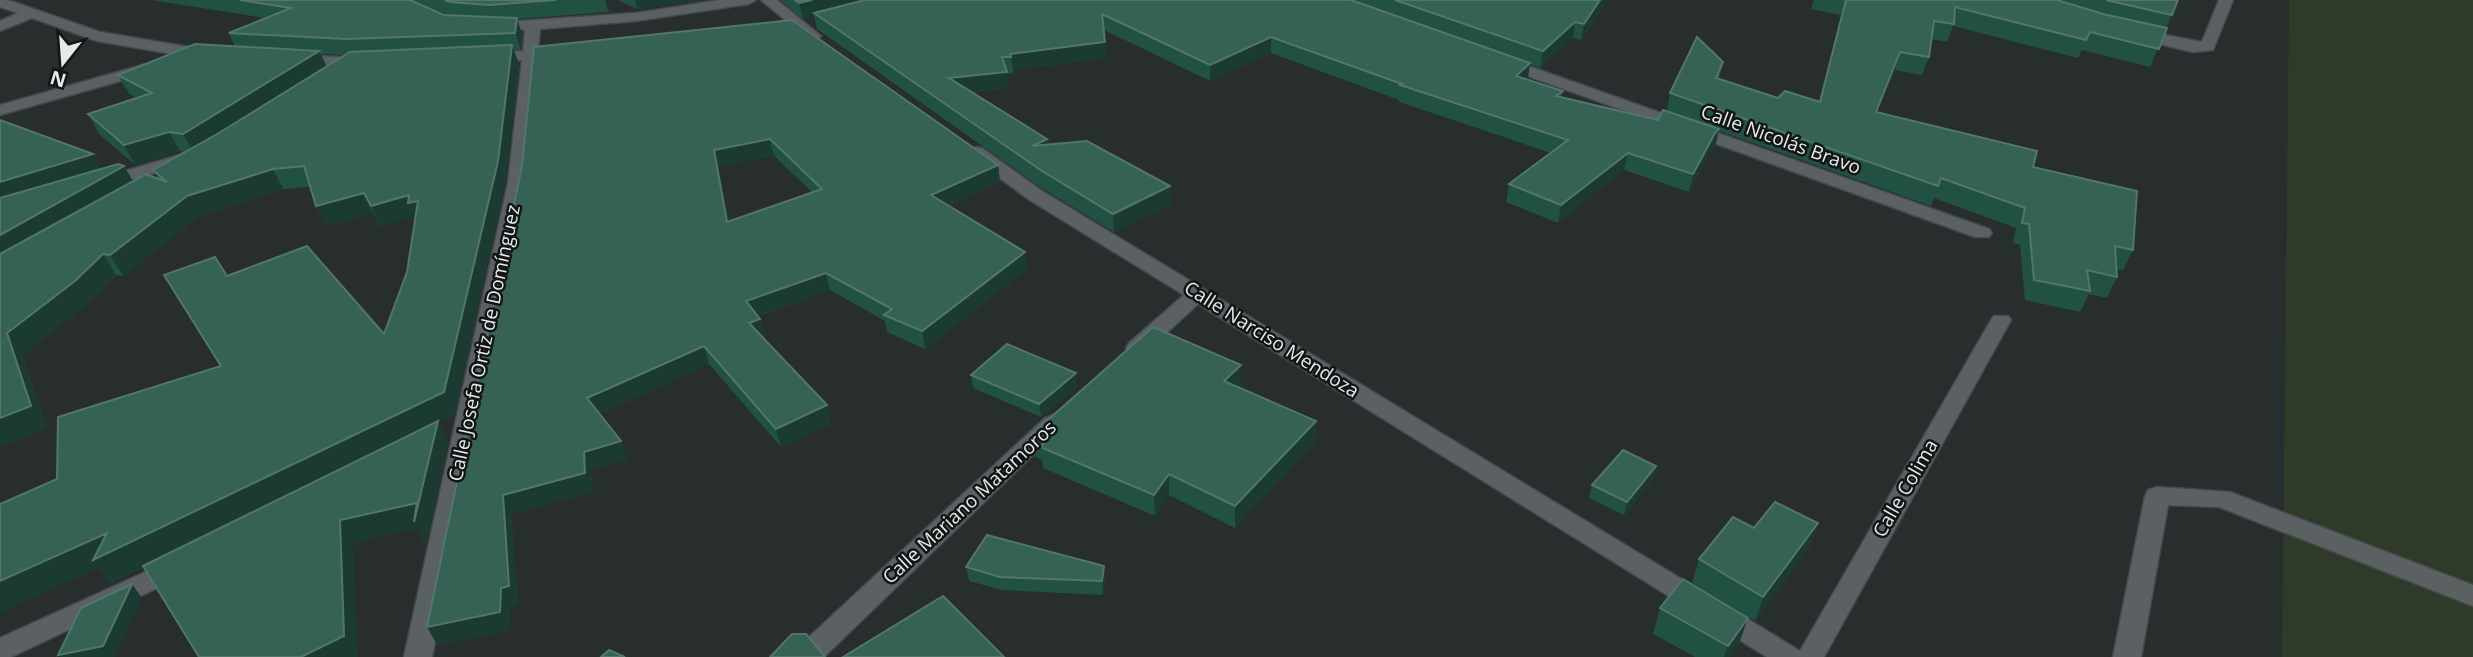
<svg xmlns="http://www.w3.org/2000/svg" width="2473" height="657" font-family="'Open Sans',sans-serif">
  <rect width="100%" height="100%" fill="#282d2d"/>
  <polygon fill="#2e3b28" points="2289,0 2473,0 2473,657 2282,657"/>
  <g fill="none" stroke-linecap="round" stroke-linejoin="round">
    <defs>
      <g id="street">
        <polygon points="0,0 8,0 100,32 207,50 215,55 207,60 97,41 32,18 0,31 0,21 18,13 0,7"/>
        <polygon points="720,0 756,0 749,4 636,21 540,29 538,50 560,48 568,53 560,58 538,59 526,182 432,657 404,657 508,182 522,60 487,63 479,58 487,53 523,51 525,30 514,29 511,26 519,21 636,13"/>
        <polygon points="761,0 777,0 821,36 813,41 808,39"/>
        <polygon points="2219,0 2233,0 2213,50 2193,52 2129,37 2126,34 2134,29 2202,42"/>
        <polygon points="295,55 361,58 369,63 361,68 289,63 287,60"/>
        <polygon points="1503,57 1989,229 1992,233 1989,237 1975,237 1497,65 1495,62"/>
        <polygon points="146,64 154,69 152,72 0,115 0,105"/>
        <polygon points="976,147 982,148 1042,191 1800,651 1991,320 1994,316 2008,316 2011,320 1824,657 1767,657 1198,304 1145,353 1129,353 1126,348 1129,343 1184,295 1028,199 970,156 967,152"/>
        <polygon points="186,153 192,154 195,158 192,162 103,188 94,183 97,179"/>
        <polygon points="1053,415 1061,418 1064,423 1061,428 824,657 792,657 796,649 1045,418"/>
        <polygon points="2157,487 2230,492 2473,585 2473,606 2219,507 2168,505 2141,657 2113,657 2145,496 2148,490"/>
        <polygon points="176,558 185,561 189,568 185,575 11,657 0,657 0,638"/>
      </g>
    </defs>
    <use href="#street" stroke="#444849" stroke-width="3"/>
    <use href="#street" fill="#5b6162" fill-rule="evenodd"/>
  </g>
  <g fill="#215143" fill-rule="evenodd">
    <path d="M151 0H605L609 12 517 19 522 34 521 49 514 50 519 64 505 182 455 414 438 422 448 443 426 545 417 528 353 543 144 567 111 583 99 568 57 479 220 366 164 275 227 276 384 334 407 272 415 219 414 216 380 227 373 213 326 226 316 206 310 187 283 189 199 216 123 276 116 275 88 303 22 355 47 428 0 446V120L93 154 101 169 133 181 158 178 153 170 185 152 180 151 135 165 99 134 88 114 137 98 129 94 118 75 235 47 229 33 265 18ZM413 1 451 16 444 15ZM321 54 345 55 326 66Z"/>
    <polygon points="618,0 702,0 637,9"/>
    <polygon points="780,0 1608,0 1581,40 1573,38 1540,68 1530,64 1527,80 1563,91 1561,98 1658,120 1667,111 1670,93 1723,62 1719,79 1778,98 1819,102 1841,15 1811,9 1814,0 2178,0 2150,67 2082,50 2078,58 1953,26 1947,42 1931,39 1929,57 1922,75 1895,70 1877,112 2033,167 2133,250 2123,270 2117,269 2117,277 2107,298 2089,294 2080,312 2025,300 2020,245 2013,243 2016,228 1934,198 1931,206 1719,131 1715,147 1710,150 1689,192 1624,170 1558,223 1506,202 1509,184 1551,153 1399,102 1399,100 1271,53 1210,81 1104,30 1106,58 1013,70 1013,73 1007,74 1009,88 972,92 1047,139 1048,144 1170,186 1171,204 1114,232 1043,189 817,29 814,16 803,19"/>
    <path d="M534 47 998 165 1000 182 948 205 1025 252 1027 269 925 349 887 332 885 321 830 290 758 316 760 319 765 337 763 338 827 405 831 424 781 447 709 364 599 414 628 459 591 470 593 492 511 514 518 605 510 607 509 631 437 645 522 166ZM774 156 812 192 729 222 718 166Z"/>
    <polygon points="971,375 1077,386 1041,417 973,388"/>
    <polygon points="1241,386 1239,387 1316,421 1315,442 1235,528 1169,495 1155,516 1043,468 1042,460 1034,456 1031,435"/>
    <polygon points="1656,466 1653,479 1624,515 1589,498 1592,485"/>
    <polygon points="1818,523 1810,546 1755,621 1692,583 1699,559 1754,528"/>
    <polygon points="966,567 1105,580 1103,595 1002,590 969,581"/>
    <polygon points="1660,608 1748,618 1739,643 1729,657 1695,657 1653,634"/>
  </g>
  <g fill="#1b3b32">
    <polygon points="635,0 702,0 637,9"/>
    <polygon points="812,0 873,0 814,13 814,16 803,19 799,3"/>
    <polygon points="1600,0 1608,0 1581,40 1584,24"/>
    <polygon points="517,18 522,34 521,49 515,33"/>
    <polygon points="1575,22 1573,38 1540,68 1543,51"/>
    <polygon points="1271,37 1271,53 1210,81 1210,65"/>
    <polygon points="1105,42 1106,58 1013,70 1011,57 1010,54"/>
    <polygon points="512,45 519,64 505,182 455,414 438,422 448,443 426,545 417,528 353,543 358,657 301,657 340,520 437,423 111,583 99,568 0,613 0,581 107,533 444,392"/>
    <polygon points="319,51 328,69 194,153 183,134"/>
    <polygon points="1900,52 1895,70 1870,131 1876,112"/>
    <polygon points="1530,63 1528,79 1516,76"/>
    <polygon points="1007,72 1009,88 951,94 949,78"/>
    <polygon points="1719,129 1715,147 1710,150 1689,192 1693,174 1715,133"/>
    <polygon points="169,132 180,151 135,165 124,145"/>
    <polygon points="770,139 774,156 718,166 732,239 727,222 714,150"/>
    <polygon points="1047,139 1049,156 1032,146"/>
    <polygon points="1628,153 1624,170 1558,223 1561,205"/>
    <polygon points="93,154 105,174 0,206 0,182"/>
    <polygon points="998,165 1000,182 933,211 931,195"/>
    <polygon points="124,166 136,186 0,264 0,235"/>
    <polygon points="273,169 283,189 199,216 123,276 110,255 187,196"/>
    <polygon points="1170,186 1171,204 1114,232 1113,214"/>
    <polygon points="364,193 373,213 326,226 316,206"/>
    <polygon points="409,195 418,201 417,223 414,216 380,227 371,206"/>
    <polygon points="1025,252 1027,269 925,349 922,331"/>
    <polygon points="103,254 116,275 88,303 22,355 47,428 0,446 0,418 7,333"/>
    <polygon points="826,273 830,290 751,318 746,301"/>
    <polygon points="760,319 765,337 754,341 749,323"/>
    <polygon points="704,346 709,364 594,416 587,398"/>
    <polygon points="1241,365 1241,386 1224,401 1224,381"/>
    <polygon points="1076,373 1077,386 1041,417 1039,404"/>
    <polygon points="827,405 831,424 781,447 776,429"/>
    <polygon points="1316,421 1315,442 1235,528 1235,506"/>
    <polygon points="621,441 628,459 591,470 593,492 511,514 518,605 510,607 509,631 437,645 427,627 503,495 584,452"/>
    <polygon points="1656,466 1653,479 1624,515 1627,502"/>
    <polygon points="1169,474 1169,495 1155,516 1154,495"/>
    <polygon points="1818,523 1810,546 1755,621 1763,597"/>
    <polygon points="1104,566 1105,580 1103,595 1102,581"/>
    <polygon points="132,584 142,598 115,657 60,657 58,655"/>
    <polygon points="1748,618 1739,643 1729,657 1724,657 1728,646"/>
  </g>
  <g fill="#366155" stroke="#52766c" stroke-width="2" fill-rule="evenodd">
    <polygon points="240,0 410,0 444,15 517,18 515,33 346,39 229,33 291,8"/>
    <polygon points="445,0 556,0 489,5 450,2"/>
    <polygon points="795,0 812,0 799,3"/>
    <polygon points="865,0 1351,0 1530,63 1516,76 1563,91 1556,96 1658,120 1663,110 1719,129 1715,133 1693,174 1628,153 1561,205 1509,184 1568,140 1400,85 1402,84 1271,37 1210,65 1102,14 1105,42 1010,54 1011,57 1002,57 1007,72 949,78 1047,139 1032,146 1087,141 1170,186 1113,214 1042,171 814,13"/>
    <polygon points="1395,0 1600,0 1584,24 1575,22 1543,51"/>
    <polygon points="1846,0 2057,0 2103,14 2167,28 2159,49 2090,32 2086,40 1955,7 1954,24 1934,21 1929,57 1900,52 1876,112 2037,151 2033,167 2137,191 2133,250 2115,246 2117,277 2087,270 2090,291 2034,280 2029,224 2022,223 2025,208 1941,178 1938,186 1670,93 1697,37 1723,62 1716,78 1778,98 1785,91 1820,102"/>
    <polygon points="2106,0 2178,0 2172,15"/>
    <path d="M792 20 998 165 931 195 1025 252 922 331 884 315 892 309 826 273 746 301 760 319 749 323 827 405 776 429 704 346 587 398 621 441 584 452 585 473 503 495 509 586 501 588 500 612 427 627 522 166 534 47ZM770 139 822 189 727 222 714 150Z"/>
    <polygon points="195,44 319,51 183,134 169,132 124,145 88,114 152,93 118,75"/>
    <polygon points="512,45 498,161 444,392 93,560 107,533 0,581 0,504 57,479 58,417 221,366 164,275 215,257 227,276 307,246 384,334 407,272 418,201 408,203 409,195 371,206 364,193 316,206 304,166 273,169 187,196 110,255 103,254 75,281 7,333 31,406 0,418 0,254 146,174 167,182 153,170 219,133 350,52"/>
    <polygon points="0,120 93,154 0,182"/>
    <polygon points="118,164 124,166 0,235 0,198"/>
    <polygon points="1153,327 1241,365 1224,381 1316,421 1235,506 1169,474 1154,495 1040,447 1046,441 1031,435"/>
    <polygon points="1007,344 1076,373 1039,404 971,375"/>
    <polygon points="438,421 414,522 417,503 340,520 344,636 301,657 199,657 143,566"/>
    <polygon points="1623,450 1656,466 1627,502 1592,485"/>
    <polygon points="1775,502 1818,523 1763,597 1699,559 1733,517 1754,528"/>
    <polygon points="987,535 1104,566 1102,581 1000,577 966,567"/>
    <polygon points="1683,579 1748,618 1728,646 1660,608"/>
    <polygon points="132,584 103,646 58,655 81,608"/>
    <polygon points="943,596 1004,657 843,657"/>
    <polygon points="792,634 806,634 825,657 770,657"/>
    <polygon points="609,650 625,657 601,657"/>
  </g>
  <g text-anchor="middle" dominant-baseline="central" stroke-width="5" stroke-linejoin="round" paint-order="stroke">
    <g font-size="19" fill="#e7eaea" stroke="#121515">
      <text transform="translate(1781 139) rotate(20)">Calle Nicolás Bravo</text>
      <text transform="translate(1272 339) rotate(32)">Calle Narciso Mendoza</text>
      <text transform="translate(484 343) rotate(-78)">Calle Josefa Ortiz de Domínguez</text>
      <text transform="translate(1905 488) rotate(-60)">Calle Colima</text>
      <text transform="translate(969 502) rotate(-43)">Calle Mariano Matamoros</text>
    </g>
  </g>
  <g transform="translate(63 63) rotate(197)" stroke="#121515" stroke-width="5" paint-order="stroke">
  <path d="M0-5L12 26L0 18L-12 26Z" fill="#e7eaea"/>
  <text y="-10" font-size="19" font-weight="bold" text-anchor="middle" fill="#e7eaea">N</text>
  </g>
</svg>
